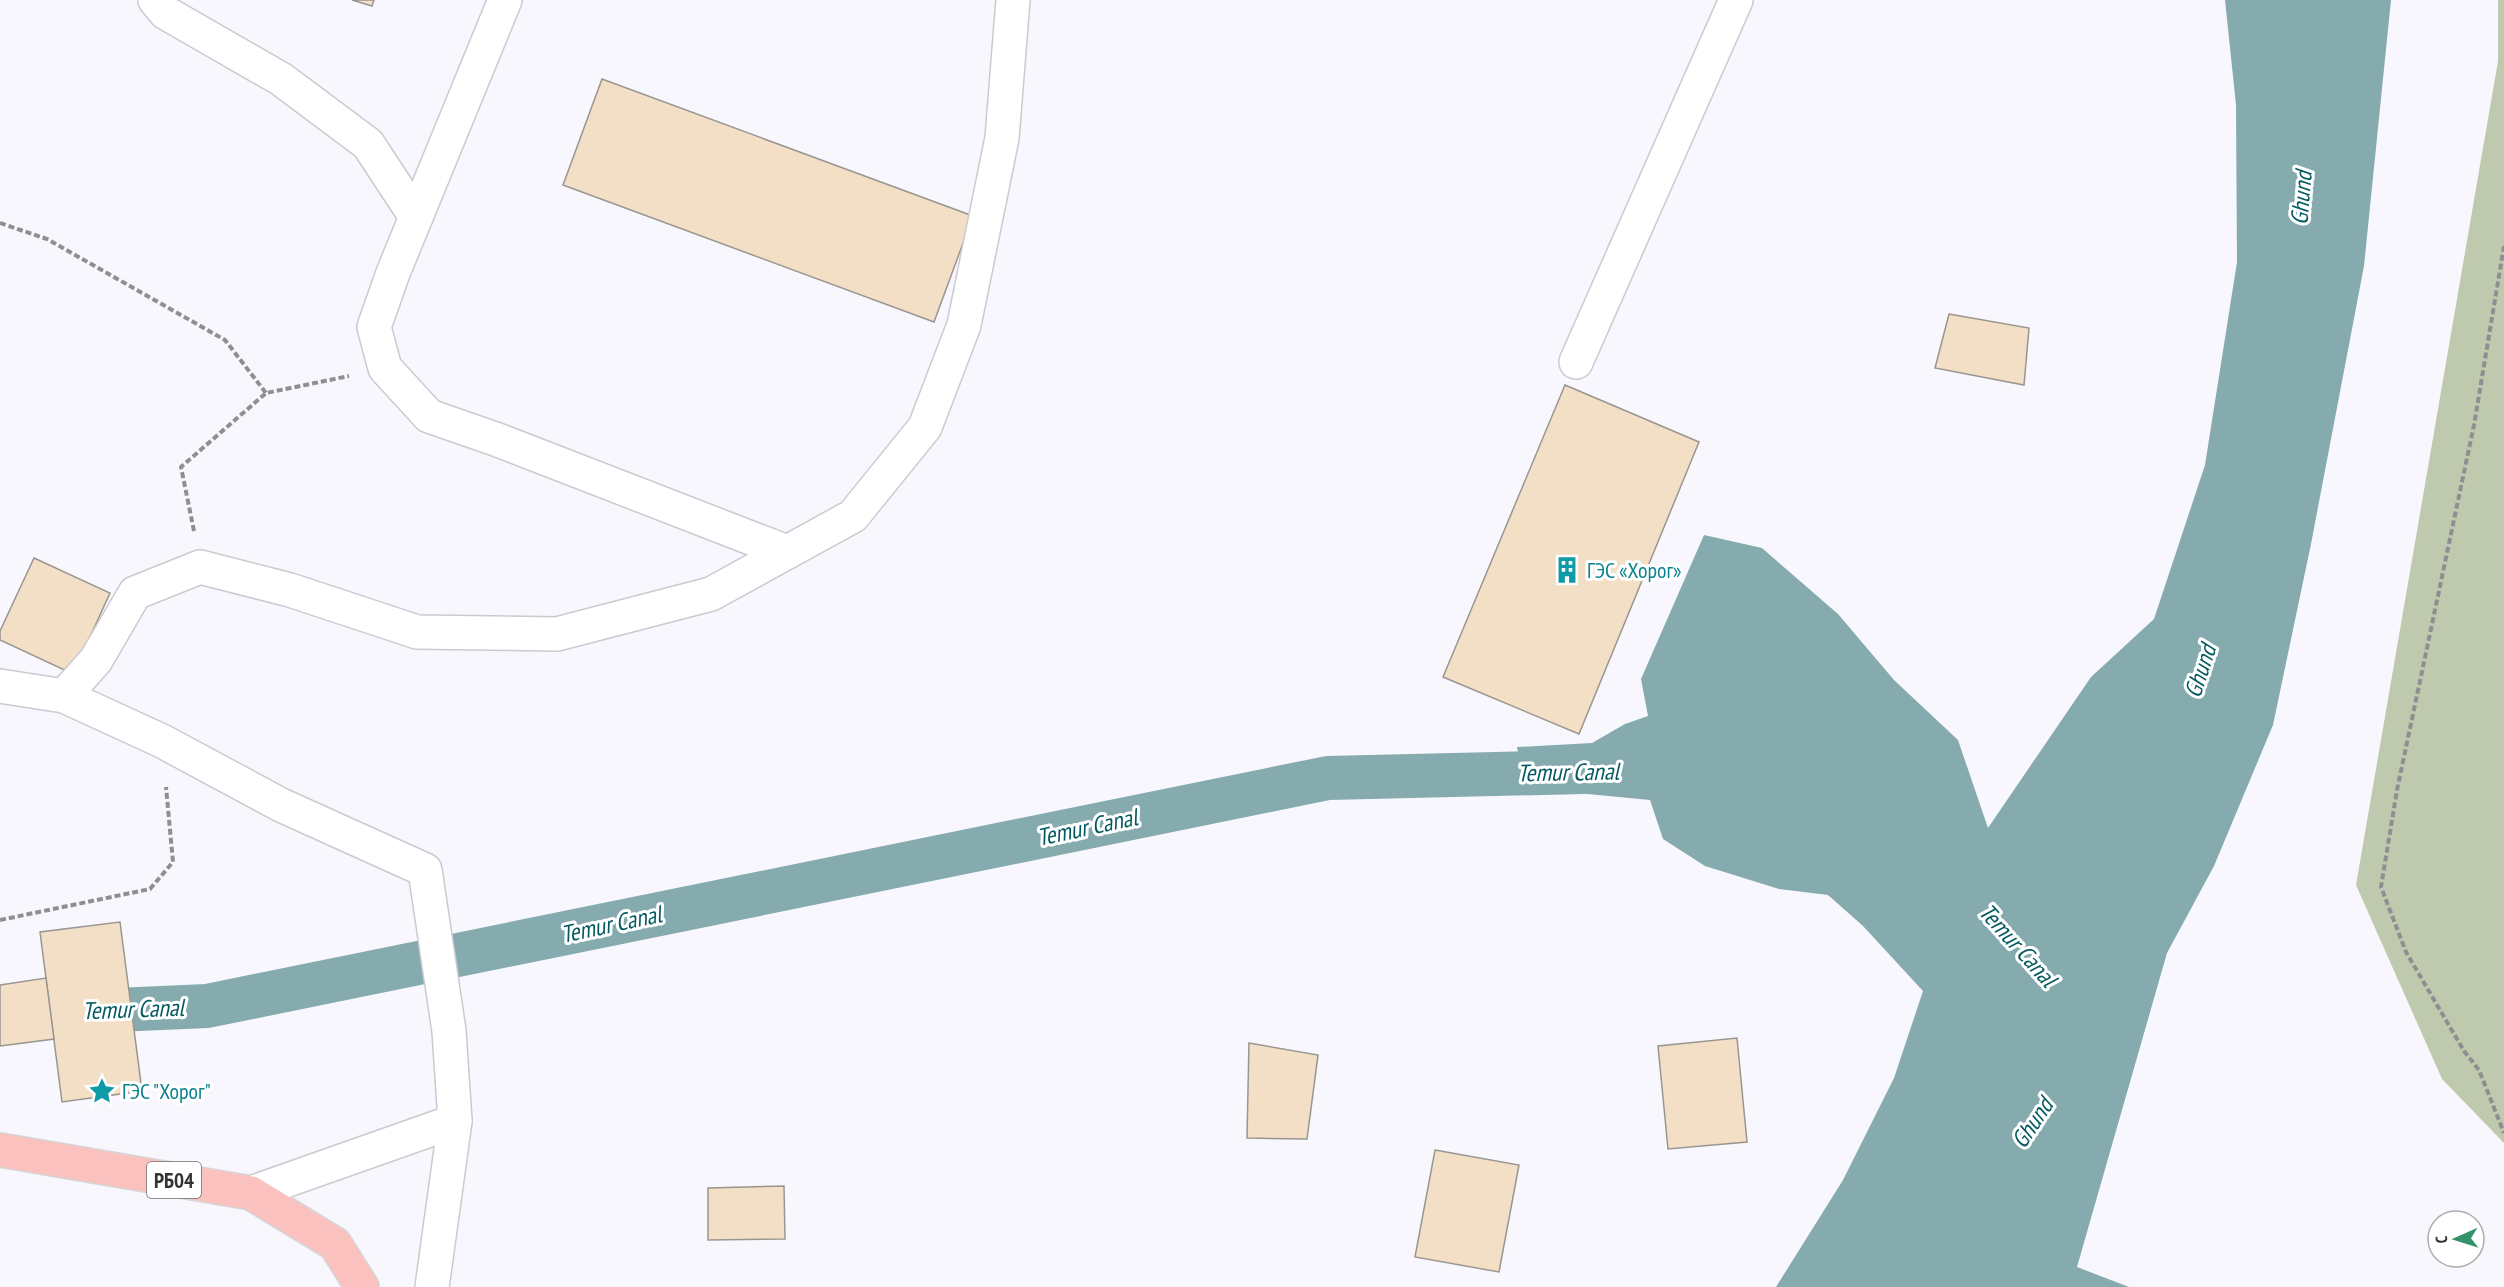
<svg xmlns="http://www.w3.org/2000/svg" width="2504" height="1287" font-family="'PT Sans Narrow',sans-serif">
  <rect width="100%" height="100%" fill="#f8f7fd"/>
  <polygon fill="#bfc9ae" points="2498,0 2504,0 2504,1143 2442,1079 2356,885 2498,61"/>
  <polygon fill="#85abaf" points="2225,0 2391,0 2364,266 2311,544 2273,725 2214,866 2167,953 2077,1267 2129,1287 1776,1287 1843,1180 1894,1078 1923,991 1863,926 1828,895 1779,889 1705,866 1663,839 1650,800 1525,788 1517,747 1592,743 1625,724 1648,716 1641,679 1704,535 1762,548 1838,614 1894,680 1958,740 1988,828 2091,677 2154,619 2205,465 2237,262 2236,105"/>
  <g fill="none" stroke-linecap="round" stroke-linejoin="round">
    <polyline stroke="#85abaf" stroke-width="44" points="0,1015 207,1006 1328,778 1583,772"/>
  </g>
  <g fill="#f3dfc5" stroke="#999691" stroke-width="1.5">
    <polygon points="352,0 374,0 372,6"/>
    <polygon points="602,79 973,216 934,322 563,185"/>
    <polygon points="1949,314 2029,328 2024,385 1935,368"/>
    <polygon points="1565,385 1699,442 1579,734 1443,677"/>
    <polygon points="34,558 110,593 73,674 0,640 0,631"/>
    <polygon points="120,922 142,1091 62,1102 40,932"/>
    <polygon points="46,978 54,1039 0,1046 0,985"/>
    <polygon points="1737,1038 1747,1142 1668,1149 1658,1046"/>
    <polygon points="1249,1043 1318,1055 1307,1139 1247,1138"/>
    <polygon points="1435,1150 1519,1165 1499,1272 1415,1257"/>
    <polygon points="784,1186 785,1239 708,1240 708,1188"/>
  </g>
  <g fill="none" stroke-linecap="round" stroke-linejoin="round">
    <defs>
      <g id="minor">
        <polyline points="155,0 166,13 281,79 368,144 416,217"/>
        <polyline points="505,0 393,273 374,327 385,368 429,416 498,440 787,552"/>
        <polyline points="1576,362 1736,0"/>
        <polyline points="0,686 64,696 162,741 281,805 425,870 449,1031 455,1121 251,1193"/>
        <polyline points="64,696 96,660 135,593 200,567 290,590 417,632 557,634 711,594 853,516 925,427 964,325 1002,138 1013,0"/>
        <polyline points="432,1287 455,1121"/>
      </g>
      <polyline id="primary" points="0,1150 251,1193 335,1244 362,1287"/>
    </defs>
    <use href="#minor" stroke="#cbcad0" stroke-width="36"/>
    <use href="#primary" stroke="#d6d6d7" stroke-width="36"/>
    <g stroke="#8f8e92" stroke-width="4" stroke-dasharray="6 3" stroke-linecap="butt">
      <polyline points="0,223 47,239 225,340 266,393"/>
      <polyline points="2504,246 2474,425 2397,790 2381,887 2406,952 2464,1051 2479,1070 2504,1133"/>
      <polyline points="194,531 181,467 266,393 349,376"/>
      <polyline points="0,920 150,889 173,862 166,787"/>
    </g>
    <use href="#minor" stroke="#fff" stroke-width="33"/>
    <use href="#primary" stroke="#fac1be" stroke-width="33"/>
  </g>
  <defs>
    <symbol id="building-bare" viewBox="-9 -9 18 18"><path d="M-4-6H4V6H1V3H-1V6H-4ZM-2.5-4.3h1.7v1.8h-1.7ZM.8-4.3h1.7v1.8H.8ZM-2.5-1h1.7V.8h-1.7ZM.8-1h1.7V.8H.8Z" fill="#0f9aa8" stroke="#fff" stroke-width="2.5" paint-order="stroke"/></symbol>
    <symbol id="sight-bare" viewBox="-9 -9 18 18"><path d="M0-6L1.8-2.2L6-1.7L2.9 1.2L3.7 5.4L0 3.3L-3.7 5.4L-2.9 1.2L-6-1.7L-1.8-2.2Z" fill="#0f9aa8" stroke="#fff" stroke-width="2.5" paint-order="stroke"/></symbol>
  </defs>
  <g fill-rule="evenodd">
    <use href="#building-bare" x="1548" y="551" width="38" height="38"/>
    <use href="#sight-bare" x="83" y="1072" width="38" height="38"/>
  </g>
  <g text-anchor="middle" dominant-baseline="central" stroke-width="6" stroke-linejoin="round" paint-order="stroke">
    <rect fill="#fff" stroke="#707072" stroke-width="1.5" x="147" y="1162" width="54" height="36" rx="4.5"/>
    <g font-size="21" font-weight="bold" fill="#333235">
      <text x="174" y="1180">РБ04</text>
    </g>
    <g font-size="22" fill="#0d838f" stroke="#fff" text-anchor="start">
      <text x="1587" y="570">ГЭС «Хорог»</text>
      <text x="122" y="1091">ГЭС "Хорог"</text>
    </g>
    <g font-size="24" font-style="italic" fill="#055a61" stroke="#fff">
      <text transform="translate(2301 198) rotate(-85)">Ghund</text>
      <text transform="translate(2200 671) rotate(-72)">Ghund</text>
      <text transform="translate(1568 772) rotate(-1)">Temur Canal</text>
      <text transform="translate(1087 827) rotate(-12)">Temur Canal</text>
      <text transform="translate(611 924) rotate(-12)">Temur Canal</text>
      <text transform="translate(2018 945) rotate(48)">Temur Canal</text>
      <text transform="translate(133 1009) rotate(-2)">Temur Canal</text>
      <text transform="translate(2032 1123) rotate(-56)">Ghund</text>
    </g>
  </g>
  <g transform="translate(2456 1239) rotate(267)"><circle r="28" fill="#ffffff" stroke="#adadae" stroke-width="1.5"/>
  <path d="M0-4.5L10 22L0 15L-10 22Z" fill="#34926a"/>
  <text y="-9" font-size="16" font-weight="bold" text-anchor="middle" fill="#333235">С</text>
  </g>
</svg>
